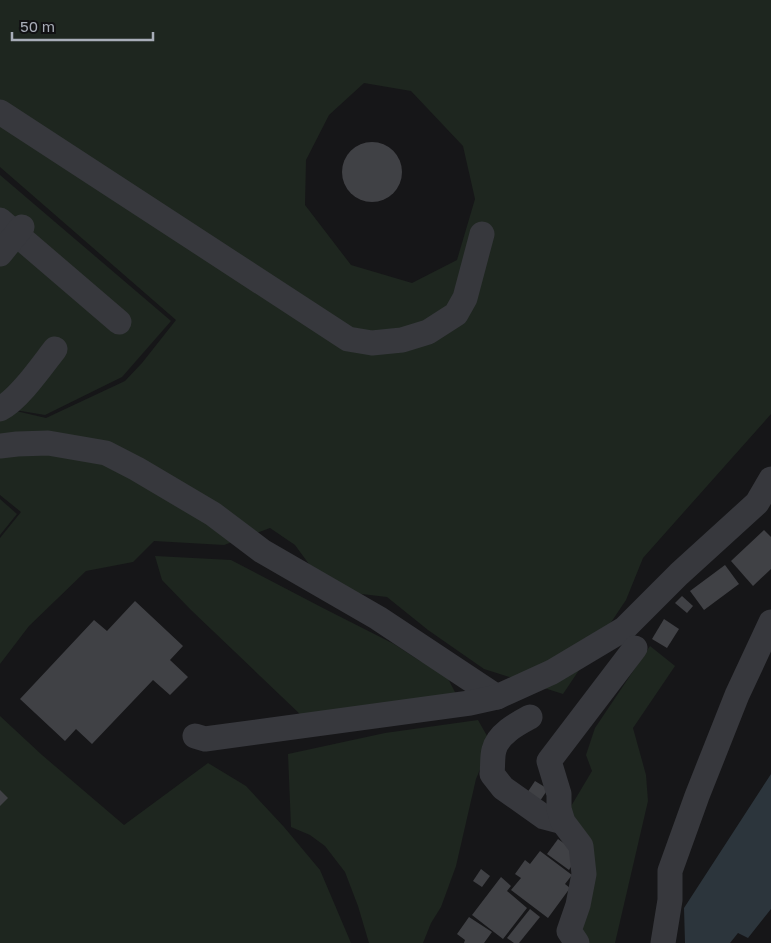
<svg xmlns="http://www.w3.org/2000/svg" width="771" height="943" font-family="'Golos Text',sans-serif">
  <rect width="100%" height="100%" fill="#161618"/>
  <g fill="#1e261f" fill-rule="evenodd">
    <path d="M0 0H771V414L643 558 626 600 563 694 484 669 428 630 387 597 328 590 295 545 270 528 224 545 154 541 133 562 86 571 29 626 0 664V538L21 512 0 495V419L16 411 46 418 125 381 142 363 176 320 0 167ZM364 83 411 91 463 146 475 199 457 260 412 283 351 265 305 205 306 160 329 115Z"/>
    <polygon points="0,175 171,321 122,377 45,415 15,410 0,416"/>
    <polygon points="0,499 17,514 0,535"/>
    <polygon points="155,556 231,560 321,607 394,644 420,661 442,667 457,696 303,717 191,610 162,580"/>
    <polygon points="650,646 675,666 633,728 646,775 648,801 615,943 567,943 584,906 567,813 592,771 586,755 595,728"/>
    <polygon points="0,716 42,755 124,825 208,763 246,786 284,827 320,870 351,943 0,943"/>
    <polygon points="478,720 491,743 476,779 456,866 441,907 431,923 423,943 369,943 358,906 345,872 325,846 310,835 291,827 288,754 385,733"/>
  </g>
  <polygon fill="#2c353c" points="771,774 771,909 748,938 738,933 730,943 685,943 684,908"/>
  <g fill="#404145">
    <circle cx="372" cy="172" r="30"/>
    <polygon points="764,530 771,537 771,569 753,586 731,561"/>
    <polygon points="725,565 739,584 704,610 690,591"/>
    <polygon points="682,596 693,606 687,613 675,603"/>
    <polygon points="135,601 183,646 170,660 188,677 170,695 153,680 92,744 76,729 65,741 20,699 94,620 107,631"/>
    <polygon points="664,619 679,629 667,648 652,639"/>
    <polygon points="535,781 548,789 540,801 527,793"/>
    <polygon points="0,790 8,798 0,806"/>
    <polygon points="558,839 572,849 574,862 569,870 547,854"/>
    <polygon points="540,851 572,875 565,884 570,888 548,918 511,890 521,878 515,874 525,860 530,864"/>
    <polygon points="481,869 490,876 482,887 473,881"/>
    <polygon points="501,877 511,886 507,891 527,908 503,939 472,915"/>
    <polygon points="530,909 540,917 519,943 514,943 507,938"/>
    <polygon points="469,917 492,932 484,943 464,943 465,940 457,934"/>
  </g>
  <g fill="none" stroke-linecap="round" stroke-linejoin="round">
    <g stroke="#37383d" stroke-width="25">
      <polyline points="0,112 348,339 372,343 402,340 428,332 456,314 465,298 482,234"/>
      <polyline points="0,220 119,322"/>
      <polyline points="0,254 22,227"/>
      <path d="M0 409C19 399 41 367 55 349"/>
      <polyline points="0,446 17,444 48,443 106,453 137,469 213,514 262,551 378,618 497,697"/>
      <path d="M530 717C517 724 498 734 494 750 492 757 493 767 492 774L503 788 544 817 563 822"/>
      <polyline points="195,736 205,739 470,703 497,697 552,672 624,629 679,574 757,503 771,479"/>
      <polyline points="577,943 569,931 578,905 584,874 581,846 563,822 559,809 559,794 549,761 635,648"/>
      <polyline points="663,943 670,900 670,871 697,796 737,695 771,622"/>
    </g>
  </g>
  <path d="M12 32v8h141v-8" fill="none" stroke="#a8adb8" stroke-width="2.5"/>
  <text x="20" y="32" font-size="15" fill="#a8adb8" stroke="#111113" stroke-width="4" paint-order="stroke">50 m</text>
</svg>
